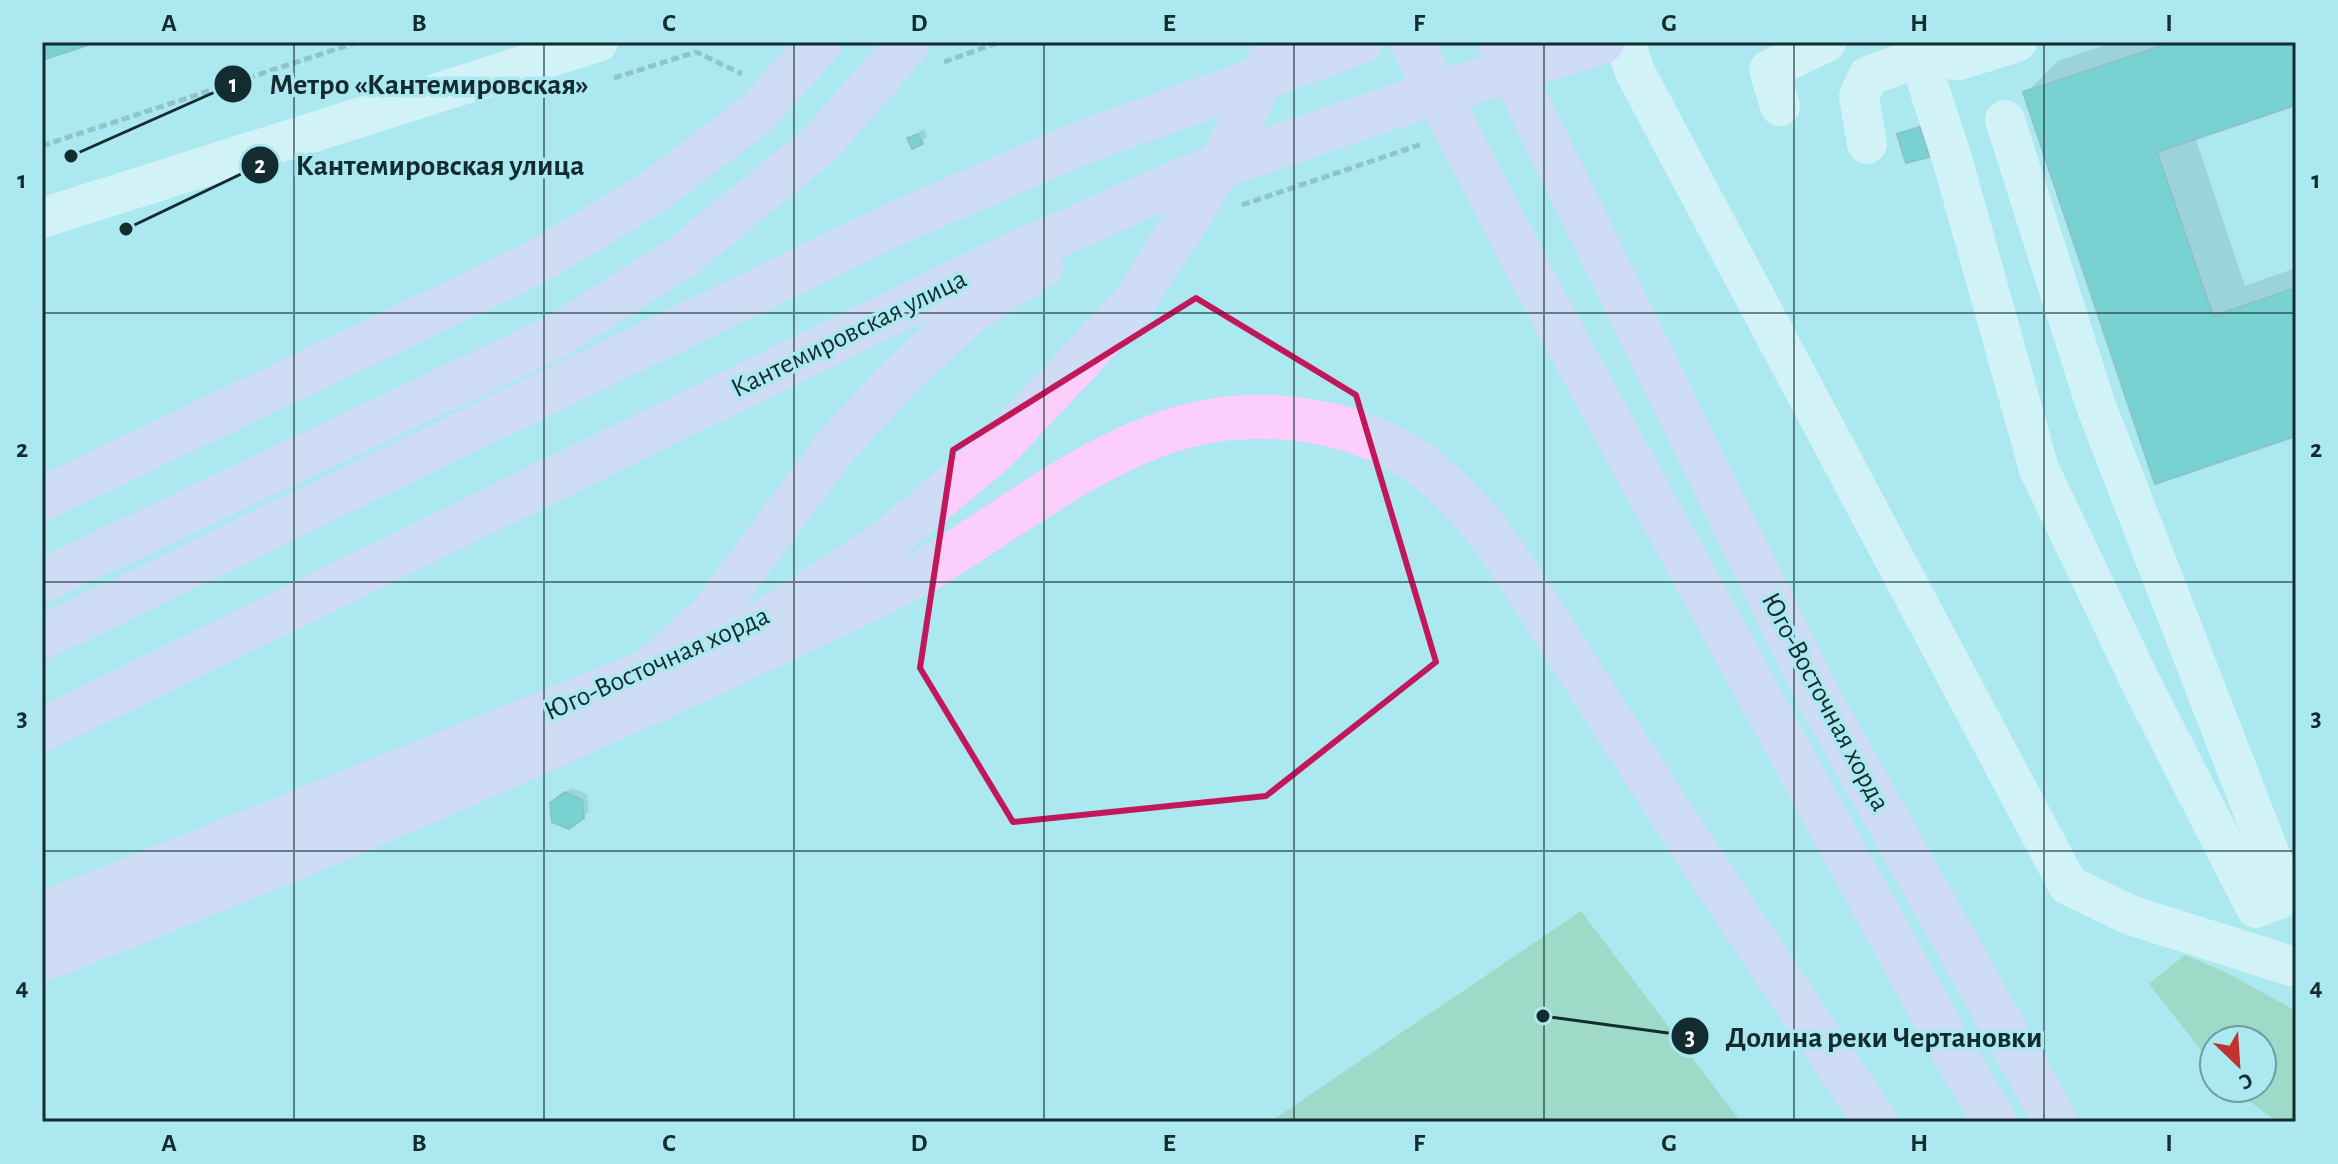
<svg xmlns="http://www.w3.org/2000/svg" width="2338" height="1164" font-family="'Alegreya Sans',sans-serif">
  <rect width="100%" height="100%" fill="#abe8f0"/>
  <g fill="#91c895">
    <polygon points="1581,911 1741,1122 1270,1122"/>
    <polygon points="2185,955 2227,973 2296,1011 2296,1122 2278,1122 2231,1088 2262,1088 2262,1040 2214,1040 2214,1067 2149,984"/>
  </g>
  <g fill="#0003">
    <polygon points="2114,42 2296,42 2296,103 2195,137 2245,286 2296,268 2296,434 2026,93 2058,61"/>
    <polygon points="1925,123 1934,149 1928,155 1900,135"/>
    <polygon points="924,129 927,137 922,142 910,138"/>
    <polygon points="572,788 587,794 589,811 583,817 558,798"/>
  </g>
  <g fill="#3bb9ae" stroke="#5d9791" stroke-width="2">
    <polygon points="42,42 98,42 42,60"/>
    <polygon points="2173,42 2296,42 2296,105 2157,152 2213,316 2296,288 2296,436 2155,484 2023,92"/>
    <polygon points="1920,127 1929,157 1906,163 1897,134"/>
    <polygon points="918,134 923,144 912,149 907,138"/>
    <polygon points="565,792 582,800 584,818 569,829 552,822 550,803"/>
  </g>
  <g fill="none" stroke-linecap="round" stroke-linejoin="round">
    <g stroke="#6b999f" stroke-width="5" stroke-dasharray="8 4" stroke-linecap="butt">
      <polyline points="944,62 999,42"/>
      <polyline points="614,78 696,52 742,74"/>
      <polyline points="42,146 358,42"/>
      <polyline points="1242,205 1422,144"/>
    </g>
    <g stroke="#fff" stroke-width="40">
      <polyline points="1625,42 1635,72 2068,885 2130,915 2291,966"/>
      <polyline points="1914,42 1951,155 2039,469 2141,683 2256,908 2286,896 2096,406 2005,120"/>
      <polyline points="1780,106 1769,70 1826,42"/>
      <polyline points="1867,144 1859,96 1868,76 1920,57 1960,60 2017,42"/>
      <polyline points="42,218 598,42"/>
    </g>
    <g stroke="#fbcefb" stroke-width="44">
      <polyline points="1411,42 1548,307 1951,1048 1995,1122"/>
      <polyline points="1499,44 1817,694 2056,1122"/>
      <polyline points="42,499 531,265 649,195 757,113 821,42"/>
      <polyline points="42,581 557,336 683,256 820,144 909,42"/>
      <polyline points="738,633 761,623 882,545 994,452 1132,305 1220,167 1278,42"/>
      <polyline points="42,638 888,227 1081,143 1361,42"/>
      <polyline points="632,686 710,616 836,446 898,379 969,313 1041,266"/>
      <polyline points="42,730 988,266 1192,176 1399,105 1602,42"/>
      <polyline points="42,915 657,668"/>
      <path d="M42 960C327 849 607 726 883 593 984 544 1079 454 1187 426 1255 408 1340 417 1401 452 1471 492 1515 570 1557 636 1587 682 1616 728 1645 773 1721 891 1798 1006 1876 1122"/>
    </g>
  </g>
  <path d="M0 0H2338V1164H0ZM1196 298 1356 395 1436 662 1266 796 1013 822 920 668 953 450Z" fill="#abe8f0" fill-opacity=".55" fill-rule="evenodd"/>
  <path fill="none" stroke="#c2185b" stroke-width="6" stroke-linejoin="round" d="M1196 298 1356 395 1436 662 1266 796 1013 822 920 668 953 450Z"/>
  <path fill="none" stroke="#132c2f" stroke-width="2" stroke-opacity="0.55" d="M294 42V1122M544 42V1122M794 42V1122M1044 42V1122M1294 42V1122M1544 42V1122M1794 42V1122M2044 42V1122M42 313H2296M42 582H2296M42 851H2296"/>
  <g text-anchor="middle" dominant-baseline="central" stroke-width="7" stroke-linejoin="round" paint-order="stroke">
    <g font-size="28" fill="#132c2f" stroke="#abe8f0">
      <text transform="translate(849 334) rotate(-26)">Кантемировская улица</text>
      <text transform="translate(657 664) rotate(-24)">Юго-Восточная хорда</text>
      <text transform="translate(1825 702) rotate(62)">Юго-Восточная хорда</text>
    </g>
  </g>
  <path fill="none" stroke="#132c2f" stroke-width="3" d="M71 156L233 84M126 229L260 165M1543 1016L1690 1036"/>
  <g fill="#132c2f" stroke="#abe8f0" stroke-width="3">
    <circle cx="71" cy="156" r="8"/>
    <circle cx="126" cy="229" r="8"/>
    <circle cx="1543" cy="1016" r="8"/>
    <circle cx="233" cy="84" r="20"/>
    <circle cx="260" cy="165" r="20"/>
    <circle cx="1690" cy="1036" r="20"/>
  </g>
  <g font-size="24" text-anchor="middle" font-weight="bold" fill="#fff">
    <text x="233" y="92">1</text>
    <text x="260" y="173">2</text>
    <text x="1690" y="1045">3</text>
  </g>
  <g font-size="30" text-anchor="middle" font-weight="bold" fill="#132c2f" stroke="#abe8f0" stroke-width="7" stroke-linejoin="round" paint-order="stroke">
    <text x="429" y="94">Метро «Кантемировская»</text>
    <text x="440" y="175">Кантемировская улица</text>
    <text x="1884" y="1047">Долина реки Чертановки</text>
  </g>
  <rect width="2338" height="1164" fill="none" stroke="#abe8f0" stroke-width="88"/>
  <g transform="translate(2238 1064) rotate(155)"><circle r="38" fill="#abe8f0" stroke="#6e9da3" stroke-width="2"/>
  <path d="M0-6L14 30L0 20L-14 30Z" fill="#c13330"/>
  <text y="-12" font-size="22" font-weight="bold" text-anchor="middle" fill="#132c2f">С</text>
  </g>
  <rect x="44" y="44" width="2250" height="1076" fill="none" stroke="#132c2f" stroke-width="3"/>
  <g font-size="26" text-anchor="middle" font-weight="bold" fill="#132c2f">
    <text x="169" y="31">A</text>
    <text x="419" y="31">B</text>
    <text x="669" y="31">C</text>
    <text x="919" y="31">D</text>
    <text x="1169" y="31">E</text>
    <text x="1419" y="31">F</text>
    <text x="1669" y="31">G</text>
    <text x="1919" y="31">H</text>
    <text x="2169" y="31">I</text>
    <text x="22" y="188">1</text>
    <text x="2316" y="188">1</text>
    <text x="22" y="457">2</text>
    <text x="2316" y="457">2</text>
    <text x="22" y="726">3</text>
    <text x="2316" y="726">3</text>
    <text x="22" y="995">4</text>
    <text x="2316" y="995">4</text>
    <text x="169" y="1151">A</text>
    <text x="419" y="1151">B</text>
    <text x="669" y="1151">C</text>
    <text x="919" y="1151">D</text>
    <text x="1169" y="1151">E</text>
    <text x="1419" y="1151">F</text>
    <text x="1669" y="1151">G</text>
    <text x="1919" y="1151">H</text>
    <text x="2169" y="1151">I</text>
  </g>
</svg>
